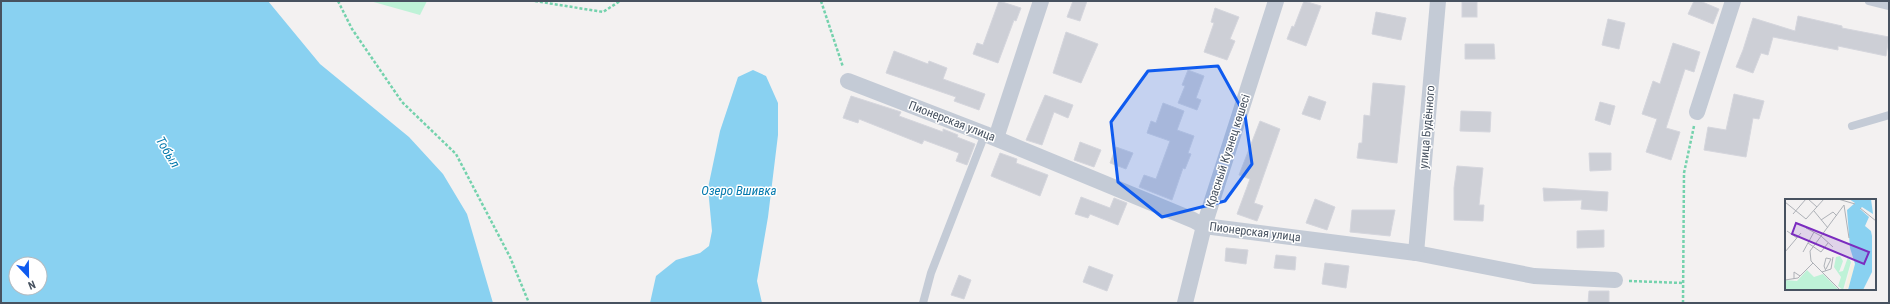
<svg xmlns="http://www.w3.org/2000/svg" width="1890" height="304" font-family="'Roboto Condensed',sans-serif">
  <rect width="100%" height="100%" fill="#f3f1f1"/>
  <polygon fill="#bef2d7" points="370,1 427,1 420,15"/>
  <g fill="#89d1f1" fill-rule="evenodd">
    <path d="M1 1H268L320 64 409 137 443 174 467 214 493 303H1ZM16 264H40V288H16Z"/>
    <polygon points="753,70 766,76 778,103 778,135 768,217 757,281 762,303 650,303 656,276 676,260 700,253 709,246 712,231 708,188 720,131 738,77"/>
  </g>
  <g fill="#cdcfd6" stroke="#d5d6dd">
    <polygon points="999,1 1021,8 1016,21 1014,20 998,63 973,54 977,43 983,45"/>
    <polygon points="1073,1 1087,1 1080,21 1067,17"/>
    <polygon points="1304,1 1321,6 1306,46 1287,39 1292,26 1294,27"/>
    <polygon points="1694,1 1700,1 1719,9 1713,24 1688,14"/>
    <rect x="1462" y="2" width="15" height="15"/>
    <polygon points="1215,8 1239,17 1230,39 1235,41 1227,60 1204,52 1214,23 1211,22"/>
    <polygon points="1376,12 1406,18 1401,40 1372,34"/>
    <polygon points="1798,16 1842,26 1842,28 1889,37 1886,56 1838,46 1838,50 1773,37 1768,55 1761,53 1753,73 1736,67 1743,50 1753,18 1795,31"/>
    <polygon points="1608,19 1625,23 1619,49 1602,45"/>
    <polygon points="1066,32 1098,44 1081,83 1053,73"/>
    <polygon points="1673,43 1700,52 1694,72 1685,69 1666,128 1680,132 1671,160 1646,152 1657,119 1642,114 1653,81 1660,84"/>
    <polygon points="1465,44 1494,44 1495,59 1465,59"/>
    <polygon points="894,51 928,64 929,61 947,68 943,79 985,94 979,110 954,101 956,97 886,73"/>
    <polygon points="1188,70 1204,76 1196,98 1201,100 1197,110 1178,103 1185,86 1182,85"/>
    <polygon points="1373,83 1405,86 1397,163 1357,158 1359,143 1362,143 1364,115 1370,116"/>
    <polygon points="1734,94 1764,101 1759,119 1753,118 1746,157 1704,150 1708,127 1726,130"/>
    <polygon points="1045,95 1073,105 1068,118 1054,112 1042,145 1026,140"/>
    <polygon points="851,96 901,112 899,116 943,132 943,129 958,135 957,137 975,144 967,165 956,161 959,153 924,140 922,144 859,119 858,123 843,118"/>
    <polygon points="1309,96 1326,102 1320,120 1302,114"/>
    <polygon points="1600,102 1615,106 1610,125 1595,120"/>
    <polygon points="1163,103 1184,111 1177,130 1194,136 1188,153 1191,154 1185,169 1183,168 1172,200 1139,187 1144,175 1156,179 1170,141 1147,133 1151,121 1156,123"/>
    <polygon points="1461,111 1491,112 1490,132 1460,131"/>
    <polygon points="1260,121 1280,129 1254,203 1263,206 1257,221 1237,214 1250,179 1239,175"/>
    <polygon points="1080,142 1101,150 1094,167 1074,160"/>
    <polygon points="1116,147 1133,153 1126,169 1110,163"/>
    <polygon points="1000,153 1017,159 1016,163 1048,175 1040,196 991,176"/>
    <polygon points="1589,153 1611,153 1611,170 1590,171"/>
    <polygon points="1457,166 1483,168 1479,205 1484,205 1483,221 1454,220 1454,188"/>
    <polygon points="1543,188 1608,192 1607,211 1581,209 1582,200 1544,201"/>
    <polygon points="1081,197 1110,208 1114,198 1127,203 1118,225 1090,214 1088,218 1075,214"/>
    <polygon points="1315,199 1335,207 1327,230 1306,223"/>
    <polygon points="1352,210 1395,210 1390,236 1350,232"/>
    <polygon points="1604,230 1604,247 1577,248 1577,231"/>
    <polygon points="1226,248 1248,250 1246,264 1225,261"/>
    <polygon points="1276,255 1296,257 1295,270 1274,268"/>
    <polygon points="1325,263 1349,266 1346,288 1322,284"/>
    <polygon points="1089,266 1113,275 1107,291 1083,282"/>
    <polygon points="959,275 971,280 964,299 951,295"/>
    <polygon points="1589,291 1609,291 1609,303 1588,303"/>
  </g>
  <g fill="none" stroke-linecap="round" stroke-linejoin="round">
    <g stroke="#74d2ad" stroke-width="2.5" stroke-dasharray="3 2" stroke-linecap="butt">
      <polyline points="338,1 352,29 402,102 456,154 510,257 529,303"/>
      <polyline points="535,1 603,12 620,1"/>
      <polyline points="821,1 843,67"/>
      <polyline points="1629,281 1683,283"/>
      <polyline points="1683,303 1684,173 1694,126"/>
    </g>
    <g stroke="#c4cbd6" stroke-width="8">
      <polyline points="1869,1 1889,6"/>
      <polyline points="1852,126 1889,115"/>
      <polyline points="923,303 931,273 985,134"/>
    </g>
    <g stroke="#c4cbd6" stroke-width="16">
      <polyline points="848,81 985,134 1193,220 1204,226 1416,253 1534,276 1615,280"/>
      <polyline points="1697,112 1733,1"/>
      <polyline points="996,138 1041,1"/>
      <polyline points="1416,253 1438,1"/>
      <polyline points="1185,303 1204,226 1276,1"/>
    </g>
  </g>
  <path fill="#0f5bef" fill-opacity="0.2" stroke="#0f5bef" stroke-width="3" stroke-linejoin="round" d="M1218 66 1245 115 1252 164 1225 201 1162 217 1118 182 1111 122 1148 71Z"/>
  <g text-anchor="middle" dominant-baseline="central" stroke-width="3" stroke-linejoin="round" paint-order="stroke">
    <g font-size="12" fill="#475260" stroke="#fff">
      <text transform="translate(952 121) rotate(21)">Пионерская улица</text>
      <text transform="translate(1427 127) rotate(-85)">улица Будённого</text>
      <text transform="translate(1228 151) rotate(-72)">Красный Кузнец көшесі</text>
      <text transform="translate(1255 232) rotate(7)">Пионерская улица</text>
    </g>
    <g font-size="13" font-style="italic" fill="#057aae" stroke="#fff">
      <text transform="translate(168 152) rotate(59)">Тобыл</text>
      <text x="739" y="190">Озеро Вшивка</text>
    </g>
  </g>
  <g transform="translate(1785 199)">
    <rect width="91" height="91" fill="#f3f1f1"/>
    <path d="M55 57 58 62 54 73 58 72 63 58 66 63 58 91 53 87 56 78 49 68 51 58ZM22 71 29 78 38 75 54 91H0V81L12 82Z" fill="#bef2d7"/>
    <path d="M67 62 69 68 65 87 60 91Z" fill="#f5f0e1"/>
    <path d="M64 0H86L88 15 77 8 75 10 84 18 80 27 86 32 87 37V73L78 91H63L70 65 65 49 62 11 70 4Z" fill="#89d1f1"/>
    <path fill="none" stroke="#aeb1b7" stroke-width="1" d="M23 0 32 8M53 0 70 5M0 3 21 20 39 0M59 6 64 39M75 9 91 22M29 12 43 29M8 15 21 0M36 21 48 13 52 17M21 29 36 37 48 48M2 32 12 39M23 44 36 53 43 44M0 53 16 34M18 53 29 33M41 72 39 67 41 59 46 60 41 70M37 73 46 70 48 58M9 80V73L15 77M0 81 13 79 28 64M55 91 26 62 25 52 59 6"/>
    <path fill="#7b2cbf" fill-opacity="0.15" stroke="#7b2cbf" stroke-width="2" d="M11 24 84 53 79 65 7 35Z"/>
    <rect width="91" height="91" fill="none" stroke="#475260" stroke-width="2"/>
  </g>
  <rect width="1890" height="304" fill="none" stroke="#475260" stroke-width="4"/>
  <g transform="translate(28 276) rotate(158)"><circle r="19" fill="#ffffff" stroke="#b5babf"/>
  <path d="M0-3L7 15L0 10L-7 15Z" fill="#0f5bef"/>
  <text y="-6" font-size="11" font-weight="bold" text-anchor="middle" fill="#475260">N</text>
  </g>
</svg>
